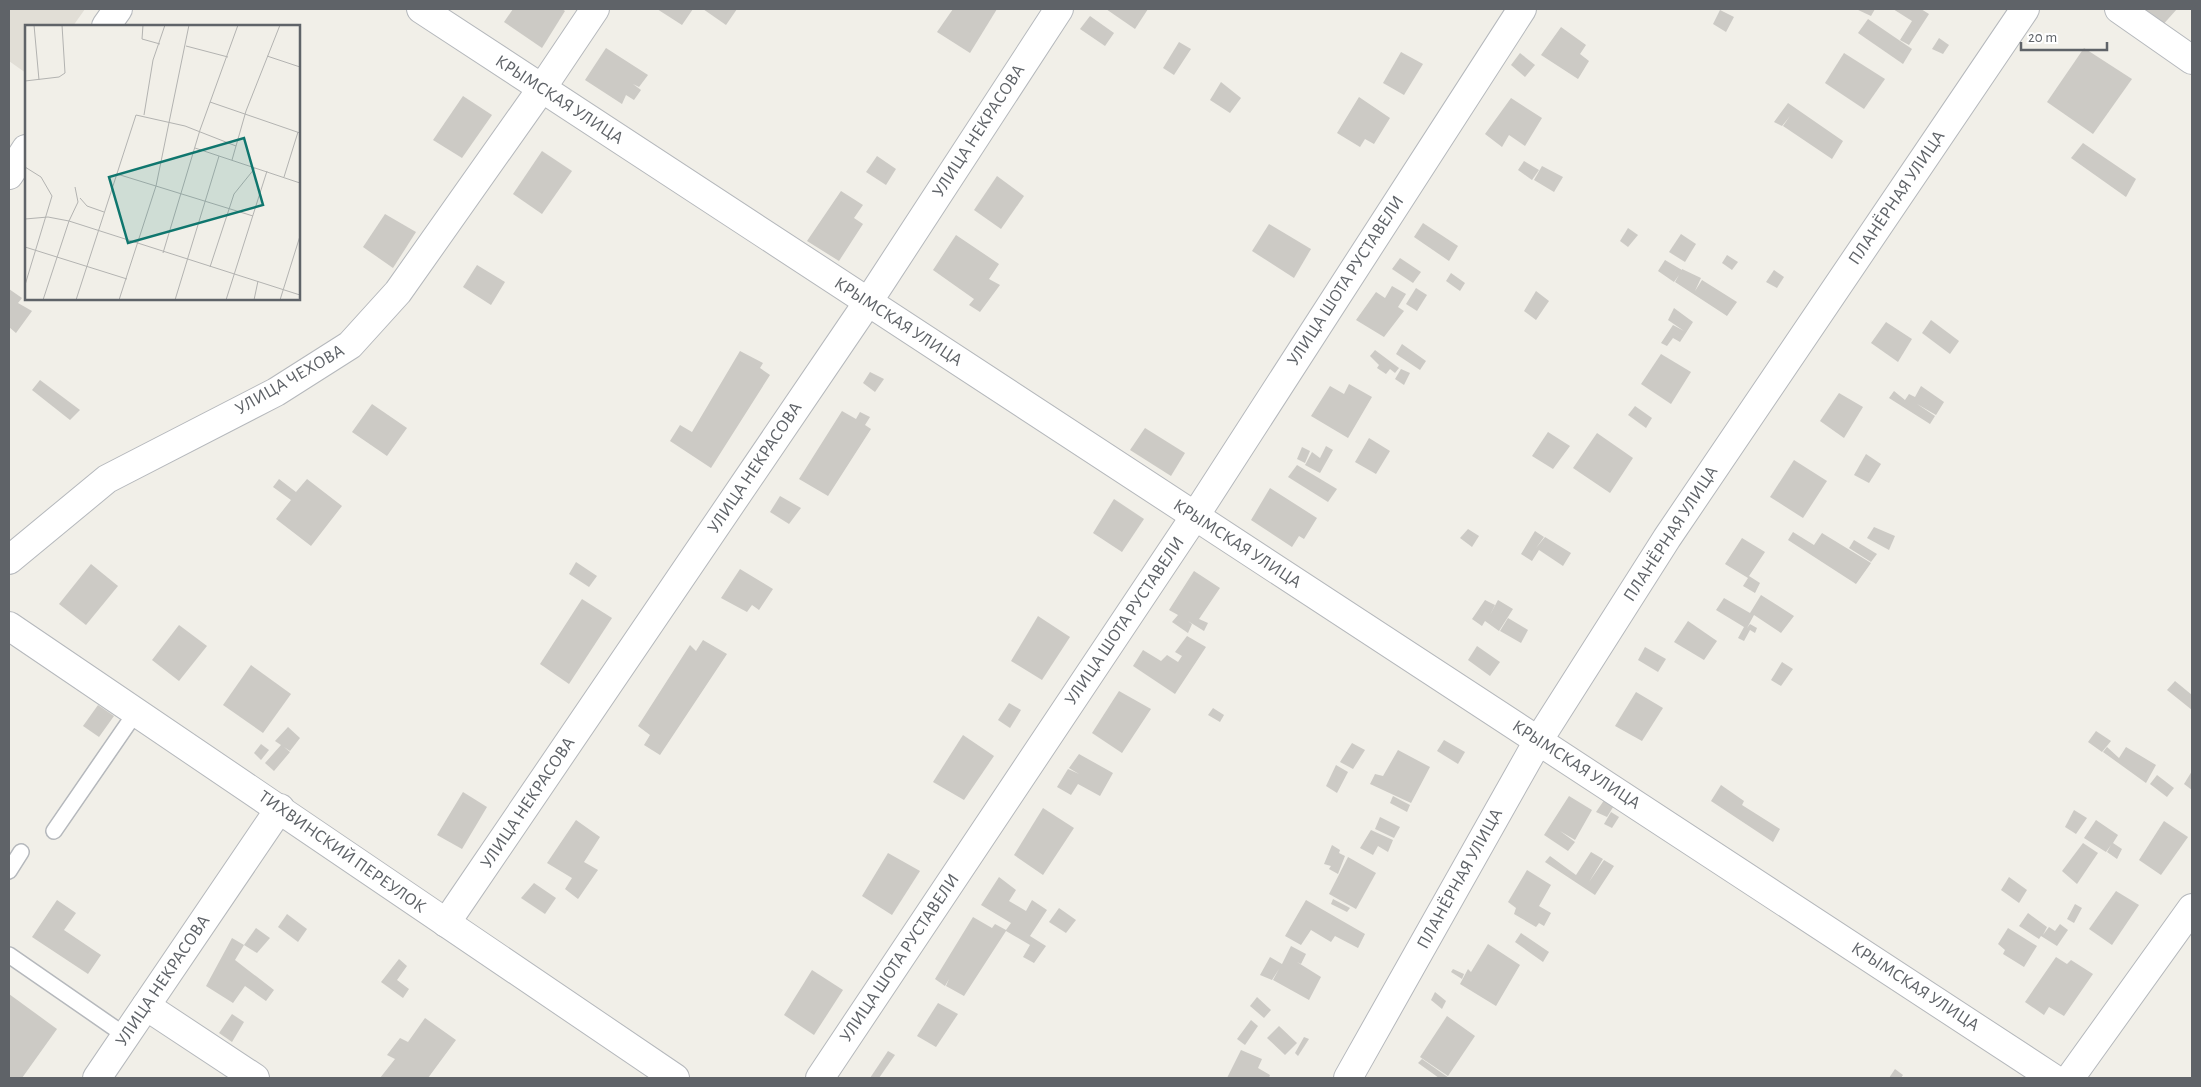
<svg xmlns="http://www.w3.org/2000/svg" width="2201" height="1087" font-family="'Alegreya Sans',sans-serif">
  <rect width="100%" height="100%" fill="#f1efe8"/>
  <polygon fill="#e1ded6" points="9,9 85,9 73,26 26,26 26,73 9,61"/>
  <g fill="#cccac5">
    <polygon points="513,9 562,9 565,11 542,48 504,22"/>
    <polygon points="657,9 693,9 682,25"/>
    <polygon points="703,9 737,9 726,25"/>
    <polygon points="953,9 997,9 970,53 937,32"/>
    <polygon points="1106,9 1148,9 1135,29"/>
    <polygon points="1856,9 1875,9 1871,16"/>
    <polygon points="1893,9 1921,9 1929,14 1909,45 1900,40 1912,21"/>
    <polygon points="2131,9 2177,9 2160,28"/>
    <polygon points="1720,10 1734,17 1726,32 1713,24"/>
    <polygon points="1090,16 1114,33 1105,46 1080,29"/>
    <polygon points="1868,19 1912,49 1903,64 1858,33"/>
    <polygon points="1561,27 1586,45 1580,54 1589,61 1578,79 1541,55"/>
    <polygon points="1939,38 1949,45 1943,54 1932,49"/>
    <polygon points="1179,42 1191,49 1174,75 1163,68"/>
    <polygon points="606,48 648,75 639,87 633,84 641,90 634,100 626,95 622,104 585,80"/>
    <polygon points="2084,48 2132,79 2093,134 2047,102"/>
    <polygon points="1401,52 1423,64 1404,95 1383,83"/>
    <polygon points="1520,53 1535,65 1525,77 1511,65"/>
    <polygon points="1844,53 1885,79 1864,109 1825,83"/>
    <polygon points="1221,82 1241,98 1230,113 1210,100"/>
    <polygon points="463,96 492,115 462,158 433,140"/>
    <polygon points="1359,97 1390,118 1374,144 1365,139 1360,147 1337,133"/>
    <polygon points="1511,98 1542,118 1525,146 1509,135 1502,147 1485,134"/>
    <polygon points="1788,103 1843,141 1832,159 1783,126 1790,116 1782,126 1774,122"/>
    <polygon points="2083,143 2136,179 2126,197 2071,158"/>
    <polygon points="542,151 572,171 542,214 513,194"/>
    <polygon points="877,156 896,169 886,185 866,172"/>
    <polygon points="1524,161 1539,170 1532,180 1518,170"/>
    <polygon points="1542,166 1563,177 1554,192 1534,180"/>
    <polygon points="997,176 1024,196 1001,229 974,210"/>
    <polygon points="841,191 863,205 854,218 863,224 839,261 807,241"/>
    <polygon points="385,214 416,232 393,268 363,247"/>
    <polygon points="1423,223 1458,246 1449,261 1414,237"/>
    <polygon points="1269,224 1311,249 1294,278 1252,251"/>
    <polygon points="1628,228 1638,235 1628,247 1620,241"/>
    <polygon points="1681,234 1696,244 1685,262 1669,252"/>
    <polygon points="956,235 999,264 989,279 1000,285 980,312 969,305 974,299 933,270"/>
    <polygon points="1727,255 1738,262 1732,270 1722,263"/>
    <polygon points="1400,258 1421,272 1413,283 1392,269"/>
    <polygon points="1665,260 1682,270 1682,269 1701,278 1695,291 1702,280 1737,302 1727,316 1675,282 1679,275 1674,282 1658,271"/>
    <polygon points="477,265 505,282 491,305 463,287"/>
    <polygon points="1774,270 1784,277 1777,288 1766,282"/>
    <polygon points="1451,273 1465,283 1460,291 1446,281"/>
    <polygon points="1392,286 1406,294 1398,307 1404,311 1384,337 1356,320 1376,292 1385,298"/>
    <polygon points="1416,288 1427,295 1417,311 1406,304"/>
    <polygon points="9,289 22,298 18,303 32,311 16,333 9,327"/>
    <polygon points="1536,291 1549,301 1536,320 1524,311"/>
    <polygon points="1674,308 1693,322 1680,342 1673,338 1667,346 1661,343 1673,325 1684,331 1668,320"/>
    <polygon points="1931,320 1959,341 1950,354 1922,333"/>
    <polygon points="1886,322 1912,339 1898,362 1871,343"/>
    <polygon points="1402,344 1426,361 1420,370 1396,354"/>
    <polygon points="1375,350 1399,368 1395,373 1390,369 1386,374 1377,368 1379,365 1370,356"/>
    <polygon points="740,351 763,363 760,368 770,375 711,468 670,441 680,425 692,432"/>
    <polygon points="1661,354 1691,372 1671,404 1641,384"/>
    <polygon points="1401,369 1410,373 1404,385 1395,379"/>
    <polygon points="870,372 884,379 875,392 863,383"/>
    <polygon points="40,380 80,410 70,420 32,390"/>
    <polygon points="1349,384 1372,397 1348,438 1311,416 1330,386 1344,394"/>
    <polygon points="1921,386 1944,402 1936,415 1917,404 1935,416 1930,424 1889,398 1894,391 1905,400 1909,394 1915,397"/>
    <polygon points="1839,393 1863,407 1844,438 1820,421"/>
    <polygon points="372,404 407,428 387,456 352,432"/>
    <polygon points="1635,406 1652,418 1646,428 1628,415"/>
    <polygon points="842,411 856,419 860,412 870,417 865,425 871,429 828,496 799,479"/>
    <polygon points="1145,428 1185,453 1171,476 1130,450"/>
    <polygon points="1548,432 1570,446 1553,469 1532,456"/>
    <polygon points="1597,433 1633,458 1610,493 1573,468"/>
    <polygon points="1369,438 1390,451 1376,474 1355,462"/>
    <polygon points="1326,446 1333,450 1320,473 1305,465 1312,452 1320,458"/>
    <polygon points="1302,447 1310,451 1305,463 1297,459"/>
    <polygon points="1866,454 1881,464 1869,483 1854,475"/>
    <polygon points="1794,460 1827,481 1803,518 1770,497"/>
    <polygon points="1297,465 1337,489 1328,502 1288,477"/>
    <polygon points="279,479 296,492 307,479 342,506 311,546 276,519 291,500 273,487"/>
    <polygon points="1270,488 1317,518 1304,539 1299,536 1292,547 1251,520"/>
    <polygon points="780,496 801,508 789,524 770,512"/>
    <polygon points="1114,499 1144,519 1122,552 1093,533"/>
    <polygon points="1874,527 1895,536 1889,550 1867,538"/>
    <polygon points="1468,529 1479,536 1472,547 1460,538"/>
    <polygon points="1535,531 1544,537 1536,548 1545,537 1571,553 1563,566 1539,550 1532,561 1521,554"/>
    <polygon points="1793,532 1814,545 1822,533 1871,563 1856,584 1788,540"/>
    <polygon points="1742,538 1765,552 1749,576 1760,583 1755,593 1743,586 1748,578 1725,564"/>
    <polygon points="1854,540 1877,554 1871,562 1849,548"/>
    <polygon points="576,562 597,576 589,587 569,574"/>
    <polygon points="91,564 118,586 86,625 59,604"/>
    <polygon points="740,569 773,589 759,610 752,605 747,612 721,598"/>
    <polygon points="1194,571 1220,588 1199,619 1208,623 1204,631 1188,621 1192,624 1188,633 1172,622 1178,615 1169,610"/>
    <polygon points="1761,595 1794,616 1781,633 1754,615 1747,628 1750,624 1757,628 1755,633 1750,630 1744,641 1738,638 1744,627 1716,610 1724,598 1750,613"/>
    <polygon points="582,599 612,618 569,684 540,664"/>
    <polygon points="1485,600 1495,605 1490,615 1498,600 1513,609 1499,631 1485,621 1482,626 1472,619"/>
    <polygon points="1038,616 1070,637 1042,680 1011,661"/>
    <polygon points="1508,618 1528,630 1521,643 1500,631"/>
    <polygon points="1688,621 1717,641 1704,660 1674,642"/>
    <polygon points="179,625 207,646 179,681 152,660"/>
    <polygon points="1187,636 1206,647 1175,694 1133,666 1143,650 1161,661 1167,655 1178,662 1182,656 1175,652"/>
    <polygon points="703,640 727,654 660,755 644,745 650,735 638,726 690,645 696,651"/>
    <polygon points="1477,646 1500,662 1490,676 1468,660"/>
    <polygon points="1645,647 1666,659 1658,672 1638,660"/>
    <polygon points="1782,662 1793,669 1781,686 1771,680"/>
    <polygon points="251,665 291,694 263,733 223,705"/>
    <polygon points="2175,681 2192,695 2192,710 2167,690"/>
    <polygon points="1119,691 1151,709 1122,753 1092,733"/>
    <polygon points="1636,692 1663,708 1642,741 1615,726"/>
    <polygon points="1009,703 1021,710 1010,728 998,720"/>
    <polygon points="98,705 114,716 99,737 83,726"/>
    <polygon points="1213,708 1224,715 1220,722 1208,715"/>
    <polygon points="288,727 300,738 290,751 284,747 290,752 274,771 265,763 281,745 275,741"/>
    <polygon points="2096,731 2111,741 2102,752 2088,742"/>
    <polygon points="963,735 994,756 964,800 933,782"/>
    <polygon points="1444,740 1465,752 1458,764 1437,751"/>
    <polygon points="1352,743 1365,750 1353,769 1340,762"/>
    <polygon points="261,744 269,750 261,760 254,753"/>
    <polygon points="2107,747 2119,758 2126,747 2156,765 2146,783 2103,752"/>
    <polygon points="1398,750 1430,767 1411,803 1370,784 1375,774 1383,776"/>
    <polygon points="1079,754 1113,773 1100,796 1078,784 1071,795 1057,787 1068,769 1079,774 1069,768"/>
    <polygon points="1336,765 1348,772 1337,793 1326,786"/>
    <polygon points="2192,771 2192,790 2184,784"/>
    <polygon points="2157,775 2174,788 2167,797 2150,784"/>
    <polygon points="1721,785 1744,801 1742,805 1780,829 1773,842 1711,801"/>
    <polygon points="463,792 487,807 462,849 437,835"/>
    <polygon points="1609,793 1618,799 1607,817 1596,812"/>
    <polygon points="1393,796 1410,805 1407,812 1390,803"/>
    <polygon points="1569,796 1592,810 1575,840 1560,831 1575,842 1568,851 1544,835"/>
    <polygon points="1043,808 1074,828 1043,875 1014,855"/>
    <polygon points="2074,810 2087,818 2076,834 2065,827"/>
    <polygon points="1611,812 1619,817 1612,828 1604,824"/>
    <polygon points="1380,817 1400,827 1394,838 1375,829"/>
    <polygon points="576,820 600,837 584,862 598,870 578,899 565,889 572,878 547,863"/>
    <polygon points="2096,820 2118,835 2113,843 2122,849 2117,859 2107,852 2111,845 2106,852 2084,838"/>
    <polygon points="2164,821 2188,837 2161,875 2139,860"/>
    <polygon points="1371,830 1393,840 1388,852 1378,846 1373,855 1360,848"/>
    <polygon points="2083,843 2098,853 2077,884 2062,871"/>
    <polygon points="1332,845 1340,850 1339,853 1345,856 1338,874 1329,869 1331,866 1324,864"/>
    <polygon points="1591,852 1603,859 1589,882 1604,860 1614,866 1595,895 1545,862 1550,856 1576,875"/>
    <polygon points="888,853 920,871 892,915 862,896"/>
    <polygon points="1348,857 1376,873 1356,909 1329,894"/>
    <polygon points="1527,870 1551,885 1539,906 1551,913 1544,926 1539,923 1536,927 1514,914 1516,908 1508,902"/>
    <polygon points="999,877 1016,890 1009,901 1026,911 1032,900 1047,910 1030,936 1046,946 1034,963 1023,957 1030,945 1006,931 964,996 946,986 949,979 945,986 935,979 973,917 992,928 995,924 1006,930 1011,923 981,905"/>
    <polygon points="2009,877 2027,890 2019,903 2001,890"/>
    <polygon points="534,883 556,898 545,914 521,898"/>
    <polygon points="2116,891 2139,905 2112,945 2089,929"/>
    <polygon points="1333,899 1350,908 1347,912 1331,904"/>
    <polygon points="57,900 76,913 64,930 101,955 88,974 32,937"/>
    <polygon points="1306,900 1365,934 1358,948 1335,936 1331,942 1311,930 1301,945 1285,936"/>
    <polygon points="2075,904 2082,908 2074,923 2067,919"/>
    <polygon points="1059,908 1076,920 1066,933 1049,922"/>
    <polygon points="2028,913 2047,927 2043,935 2049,927 2055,931 2060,924 2068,930 2057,946 2041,936 2039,939 2019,926"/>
    <polygon points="287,914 307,929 298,942 278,927"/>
    <polygon points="256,928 270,938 257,953 244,945"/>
    <polygon points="2008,928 2037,946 2024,967 2003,954 2005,950 1998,944"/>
    <polygon points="1521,933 1549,952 1543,962 1515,942"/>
    <polygon points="232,938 244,945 235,960 274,990 266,1001 245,986 233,1003 206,986"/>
    <polygon points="1488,944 1520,965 1496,1006 1460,984 1468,969 1471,972"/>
    <polygon points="1291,946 1306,954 1301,964 1297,962 1321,977 1309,1000 1273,980 1279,969 1272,980 1260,975 1270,957 1282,964"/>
    <polygon points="2056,957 2067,964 2071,960 2093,974 2064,1016 2049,1007 2044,1015 2025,1002"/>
    <polygon points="399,959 407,966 397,980 409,989 403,998 381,982"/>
    <polygon points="1453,969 1464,974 1462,979 1451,972"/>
    <polygon points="812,970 843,990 814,1035 784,1015"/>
    <polygon points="1435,992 1446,1001 1442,1009 1431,1000"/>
    <polygon points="9,994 57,1029 22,1078 9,1078"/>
    <polygon points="1257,997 1271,1010 1264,1018 1250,1006"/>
    <polygon points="938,1003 958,1014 936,1047 917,1036"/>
    <polygon points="232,1014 244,1022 232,1042 219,1033"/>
    <polygon points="1447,1016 1475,1036 1448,1076 1420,1057"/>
    <polygon points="425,1018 456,1040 428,1078 380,1078 395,1059 387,1055 400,1038 408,1042"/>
    <polygon points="1251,1020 1258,1026 1245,1045 1237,1039"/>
    <polygon points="1279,1026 1297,1043 1285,1055 1267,1038"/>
    <polygon points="1304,1037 1309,1039 1298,1056 1295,1053"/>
    <polygon points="1241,1050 1262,1059 1258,1068 1270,1075 1269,1078 1227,1078"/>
    <polygon points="888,1051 895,1055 879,1078 870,1078"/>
    <polygon points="1422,1059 1449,1078 1439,1078 1418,1063"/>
    <polygon points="1895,1069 1903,1075 1901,1078 1889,1078"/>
  </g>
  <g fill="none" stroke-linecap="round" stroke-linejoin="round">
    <defs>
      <g id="lane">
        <polyline points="54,831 136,712"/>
        <polyline points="9,871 21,852"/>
        <polyline points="9,955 126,1036"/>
      </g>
      <g id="street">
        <polyline points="421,9 2053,1078"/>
        <polyline points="2119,9 2192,60"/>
        <polyline points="106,26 118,9"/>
        <polyline points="9,175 26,149"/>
        <polyline points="9,560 107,479 276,392 350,345 398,292 542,88 595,9"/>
        <polyline points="9,626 675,1078"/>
        <polyline points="446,923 868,302 1059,9"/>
        <polyline points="146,1006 255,1078"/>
        <polyline points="97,1078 280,808"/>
        <polyline points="820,1078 1195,516 1522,9"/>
        <polyline points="1348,1078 1538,741 1667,538 2025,9"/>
        <polyline points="2070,1078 2192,908"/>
      </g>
    </defs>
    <use href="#lane" stroke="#b5b8bc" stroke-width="18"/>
    <use href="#street" stroke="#b5b8bc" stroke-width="30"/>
    <use href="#lane" stroke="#fff" stroke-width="15"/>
    <use href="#street" stroke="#fff" stroke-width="28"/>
  </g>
  <g text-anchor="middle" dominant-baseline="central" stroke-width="4" stroke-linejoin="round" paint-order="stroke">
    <g font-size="18" fill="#5f6368" stroke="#fff">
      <text transform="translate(559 100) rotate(33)">КРЫМСКАЯ УЛИЦА</text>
      <text transform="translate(979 131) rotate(-57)">УЛИЦА НЕКРАСОВА</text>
      <text transform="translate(1897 198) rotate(-56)">ПЛАНЁРНАЯ УЛИЦА</text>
      <text transform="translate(1346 281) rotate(-57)">УЛИЦА ШОТА РУСТАВЕЛИ</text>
      <text transform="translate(898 322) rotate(33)">КРЫМСКАЯ УЛИЦА</text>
      <text transform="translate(290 380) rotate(-30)">УЛИЦА ЧЕХОВА</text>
      <text transform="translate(755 468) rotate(-56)">УЛИЦА НЕКРАСОВА</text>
      <text transform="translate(1671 534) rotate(-57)">ПЛАНЁРНАЯ УЛИЦА</text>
      <text transform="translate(1237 544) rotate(33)">КРЫМСКАЯ УЛИЦА</text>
      <text transform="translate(1125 621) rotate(-56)">УЛИЦА ШОТА РУСТАВЕЛИ</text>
      <text transform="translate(1576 765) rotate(33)">КРЫМСКАЯ УЛИЦА</text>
      <text transform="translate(528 803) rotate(-56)">УЛИЦА НЕКРАСОВА</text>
      <text transform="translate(342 852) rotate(35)">ТИХВИНСКИЙ ПЕРЕУЛОК</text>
      <text transform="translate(1460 879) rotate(-61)">ПЛАНЁРНАЯ УЛИЦА</text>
      <text transform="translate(900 958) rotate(-56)">УЛИЦА ШОТА РУСТАВЕЛИ</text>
      <text transform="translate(163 981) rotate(-56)">УЛИЦА НЕКРАСОВА</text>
      <text transform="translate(1915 987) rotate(33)">КРЫМСКАЯ УЛИЦА</text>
    </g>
  </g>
  <g transform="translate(25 25)">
    <rect width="275" height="275" fill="#f1efe8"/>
    <path fill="none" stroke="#b3b3b1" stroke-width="1" d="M9 0 14 55M118 0 117 14 135 19M161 21 203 32M242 31 275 42M0 56 34 52 40 48 37 0M185 77 275 108M119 90 128 35 140 0M170 123 275 158M207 135 221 86 255 0M0 142 16 152 27 171 0 260M92 149 228 191M259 152 273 107M55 173 62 181 79 187M0 194 23 192 44 196 275 270M0 222 102 254M138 228 175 105 213 0M185 242 209 169 230 143M18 275 44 196 53 177 50 162M51 275 111 90 160 101 211 121M94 275 131 161 164 0M150 275 194 131M201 275 242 146M229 275 233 256M255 275 275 211"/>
    <path fill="#0f766e" fill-opacity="0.15" stroke="#0f766e" stroke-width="2.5" d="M219 113 238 180 103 218 84 152Z"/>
    <rect width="275" height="275" fill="none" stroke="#5f6368" stroke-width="2.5"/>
  </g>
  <rect width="2201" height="1087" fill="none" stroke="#5f6368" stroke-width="20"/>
  <path d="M2021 42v8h86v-8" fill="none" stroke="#5f6368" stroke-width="2.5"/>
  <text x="2028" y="42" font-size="15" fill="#5f6368" stroke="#ffffff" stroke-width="4" paint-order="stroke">20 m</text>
</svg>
